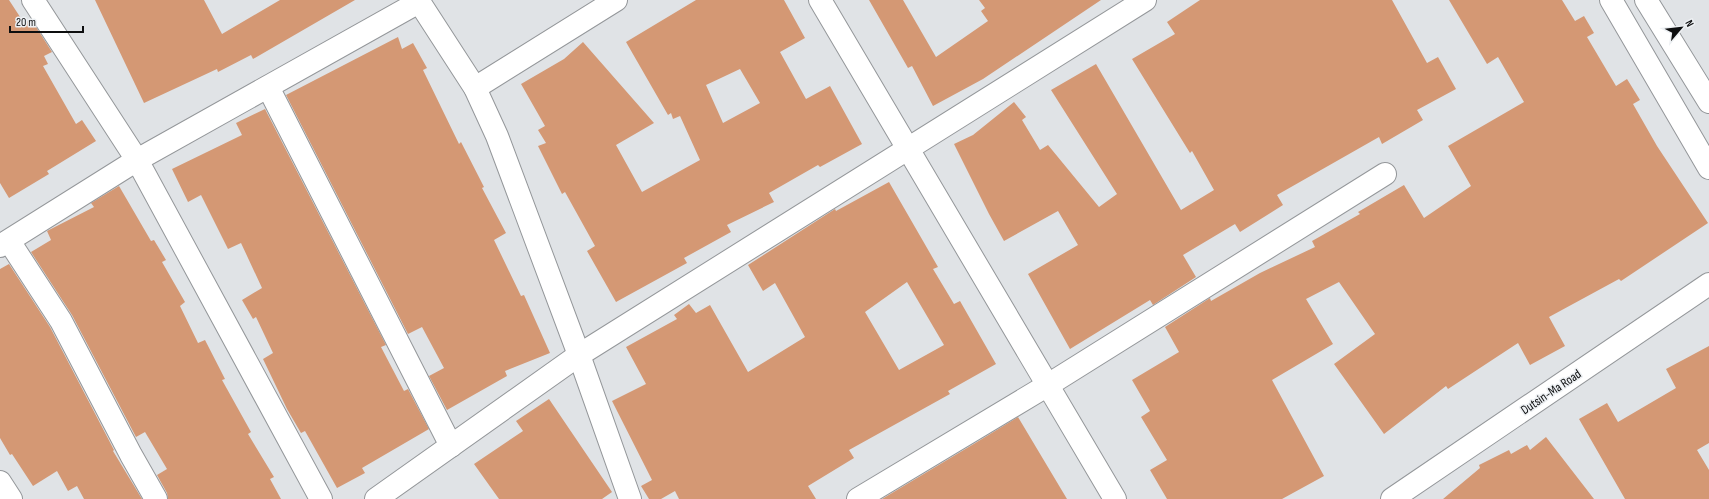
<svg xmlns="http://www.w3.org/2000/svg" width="1709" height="499" font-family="'Sofia Sans Condensed',sans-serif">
  <rect width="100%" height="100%" fill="#e0e3e6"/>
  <g fill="#d49874" fill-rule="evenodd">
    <polygon points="0,0 9,0 24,23 31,19 52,52 44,56 48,64 43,66 76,124 82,120 96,141 47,171 49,174 9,198 0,183"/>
    <polygon points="95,0 204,0 222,34 280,0 355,0 253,59 251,55 218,72 217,69 144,103"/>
    <path d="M696 0H784L805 38 780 52 806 99 830 86 862 144 820 167 818 165 769 193 774 202 727 225 731 232 684 258 687 263 616 302 587 251 595 246 565 192 562 194 538 146 546 143 538 130 545 126 521 84 564 59 583 42 654 123 616 145 642 192 700 160 680 116 673 119 671 113 668 115 626 42ZM740 69 760 103 723 123 706 85Z"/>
    <polygon points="869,0 903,0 936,57 988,21 981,11 985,8 979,0 1101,0 983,79 933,106 912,66 908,68"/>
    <polygon points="1200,0 1392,0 1427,63 1438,57 1456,89 1417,110 1423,120 1382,144 1379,137 1277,195 1283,205 1240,232 1235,224 1183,255 1196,277 1153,305 1150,300 1070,349 1028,274 1078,245 1058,211 1004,241 989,214 954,144 973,135 1014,102 1026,117 1022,120 1040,150 1048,145 1099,207 1117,194 1051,90 1096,64 1181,210 1214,190 1192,151 1190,153 1132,59 1175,34 1167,22"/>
    <polygon points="1449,0 1562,0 1575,21 1584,16 1594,33 1587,37 1616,86 1627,79 1640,100 1633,104 1657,146 1708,223 1621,281 1619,279 1549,317 1565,346 1530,365 1518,343 1448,389 1446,386 1384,434 1334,364 1375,334 1339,282 1306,299 1333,344 1272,380 1324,476 1282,499 1167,499 1150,470 1167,460 1141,417 1150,411 1132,380 1179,352 1165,327 1210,298 1211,301 1260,273 1315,247 1312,241 1360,214 1358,212 1404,185 1424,218 1471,186 1448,146 1524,102 1498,57 1487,64"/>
    <polygon points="398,37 402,49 413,43 427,68 423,70 459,144 461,142 484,187 482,188 506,233 494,240 521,296 524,295 550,353 505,371 507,376 447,410 429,376 444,368 422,327 408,334 286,95"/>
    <polygon points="265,109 386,345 381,347 404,391 408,389 429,429 362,468 365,473 337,488 305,431 301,433 287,409 263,359 273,353 256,317 253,319 242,300 262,288 241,243 228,249 201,195 188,202 172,169 242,135 236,123"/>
    <path d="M889 182 938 267 933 269 954 304 960 301 996 364 948 391 950 394 849 450 854 458 808 486 816 499H679L675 491 661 499H649L641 486 652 480 612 401 646 384 626 347 677 319 674 315 689 304 696 313 710 305 748 372 805 337 775 283 763 291 748 265 835 209 836 211ZM907 282 944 345 899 370 865 312Z"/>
    <polygon points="119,186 151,241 154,240 166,260 162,262 185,302 180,306 198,343 205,340 225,379 222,380 251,432 248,434 274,477 270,479 281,499 168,499 167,493 157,475 167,469 145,432 136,437 72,315 31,252 51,240 47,231 94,207 91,203"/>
    <polygon points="9,264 50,327 114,450 113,451 142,499 84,499 77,486 68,491 57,471 33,486 12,454 10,455 0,438 0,269"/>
    <polygon points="1709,346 1709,443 1697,450 1709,470 1709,499 1625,499 1579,419 1607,403 1618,422 1676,388 1666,369"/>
    <polygon points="549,399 612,492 602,499 499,499 474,464 523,431 516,421"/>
    <polygon points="1018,417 1067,499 882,499 977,442"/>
    <polygon points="1546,437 1594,499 1443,499 1480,468 1479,465 1509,450 1511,454 1527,445 1530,450"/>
  </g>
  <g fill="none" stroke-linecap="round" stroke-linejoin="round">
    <defs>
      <g id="minor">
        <polyline points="33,0 137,160 321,499"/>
        <polyline points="418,0 475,88 497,136 579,355 630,499"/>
        <polyline points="820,0 1115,499"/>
        <polyline points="1611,0 1709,168"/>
        <polyline points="1646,0 1709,102"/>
        <polyline points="268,87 451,446"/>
        <polyline points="475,88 616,0"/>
        <polyline points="9,241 61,321 131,455 156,499"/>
        <polyline points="0,246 137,160 419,2"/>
        <polyline points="0,482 11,499"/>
        <polyline points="376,499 579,355 1145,0"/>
        <polyline points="858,499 1048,385 1385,174"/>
        <polyline points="1392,499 1709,284"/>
      </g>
    </defs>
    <use href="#minor" stroke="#94979a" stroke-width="24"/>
    <use href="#minor" stroke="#fff" stroke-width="22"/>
  </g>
  <g text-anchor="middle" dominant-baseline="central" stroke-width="3" stroke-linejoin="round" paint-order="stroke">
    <g font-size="13" fill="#0d0e0f" stroke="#edf0f3">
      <text transform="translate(1551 392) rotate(-34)">Dutsin-Ma Road</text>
    </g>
  </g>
  <g transform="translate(1681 28) rotate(62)" stroke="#edf0f3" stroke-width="3" paint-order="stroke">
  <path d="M0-3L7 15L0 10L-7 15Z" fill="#0d0e0f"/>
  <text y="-6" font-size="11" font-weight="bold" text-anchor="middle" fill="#0d0e0f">N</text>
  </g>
  <path d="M10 26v6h73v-6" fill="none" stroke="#0d0e0f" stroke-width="2"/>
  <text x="16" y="26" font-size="12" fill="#0d0e0f" stroke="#edf0f3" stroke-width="3" paint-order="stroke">20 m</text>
</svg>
